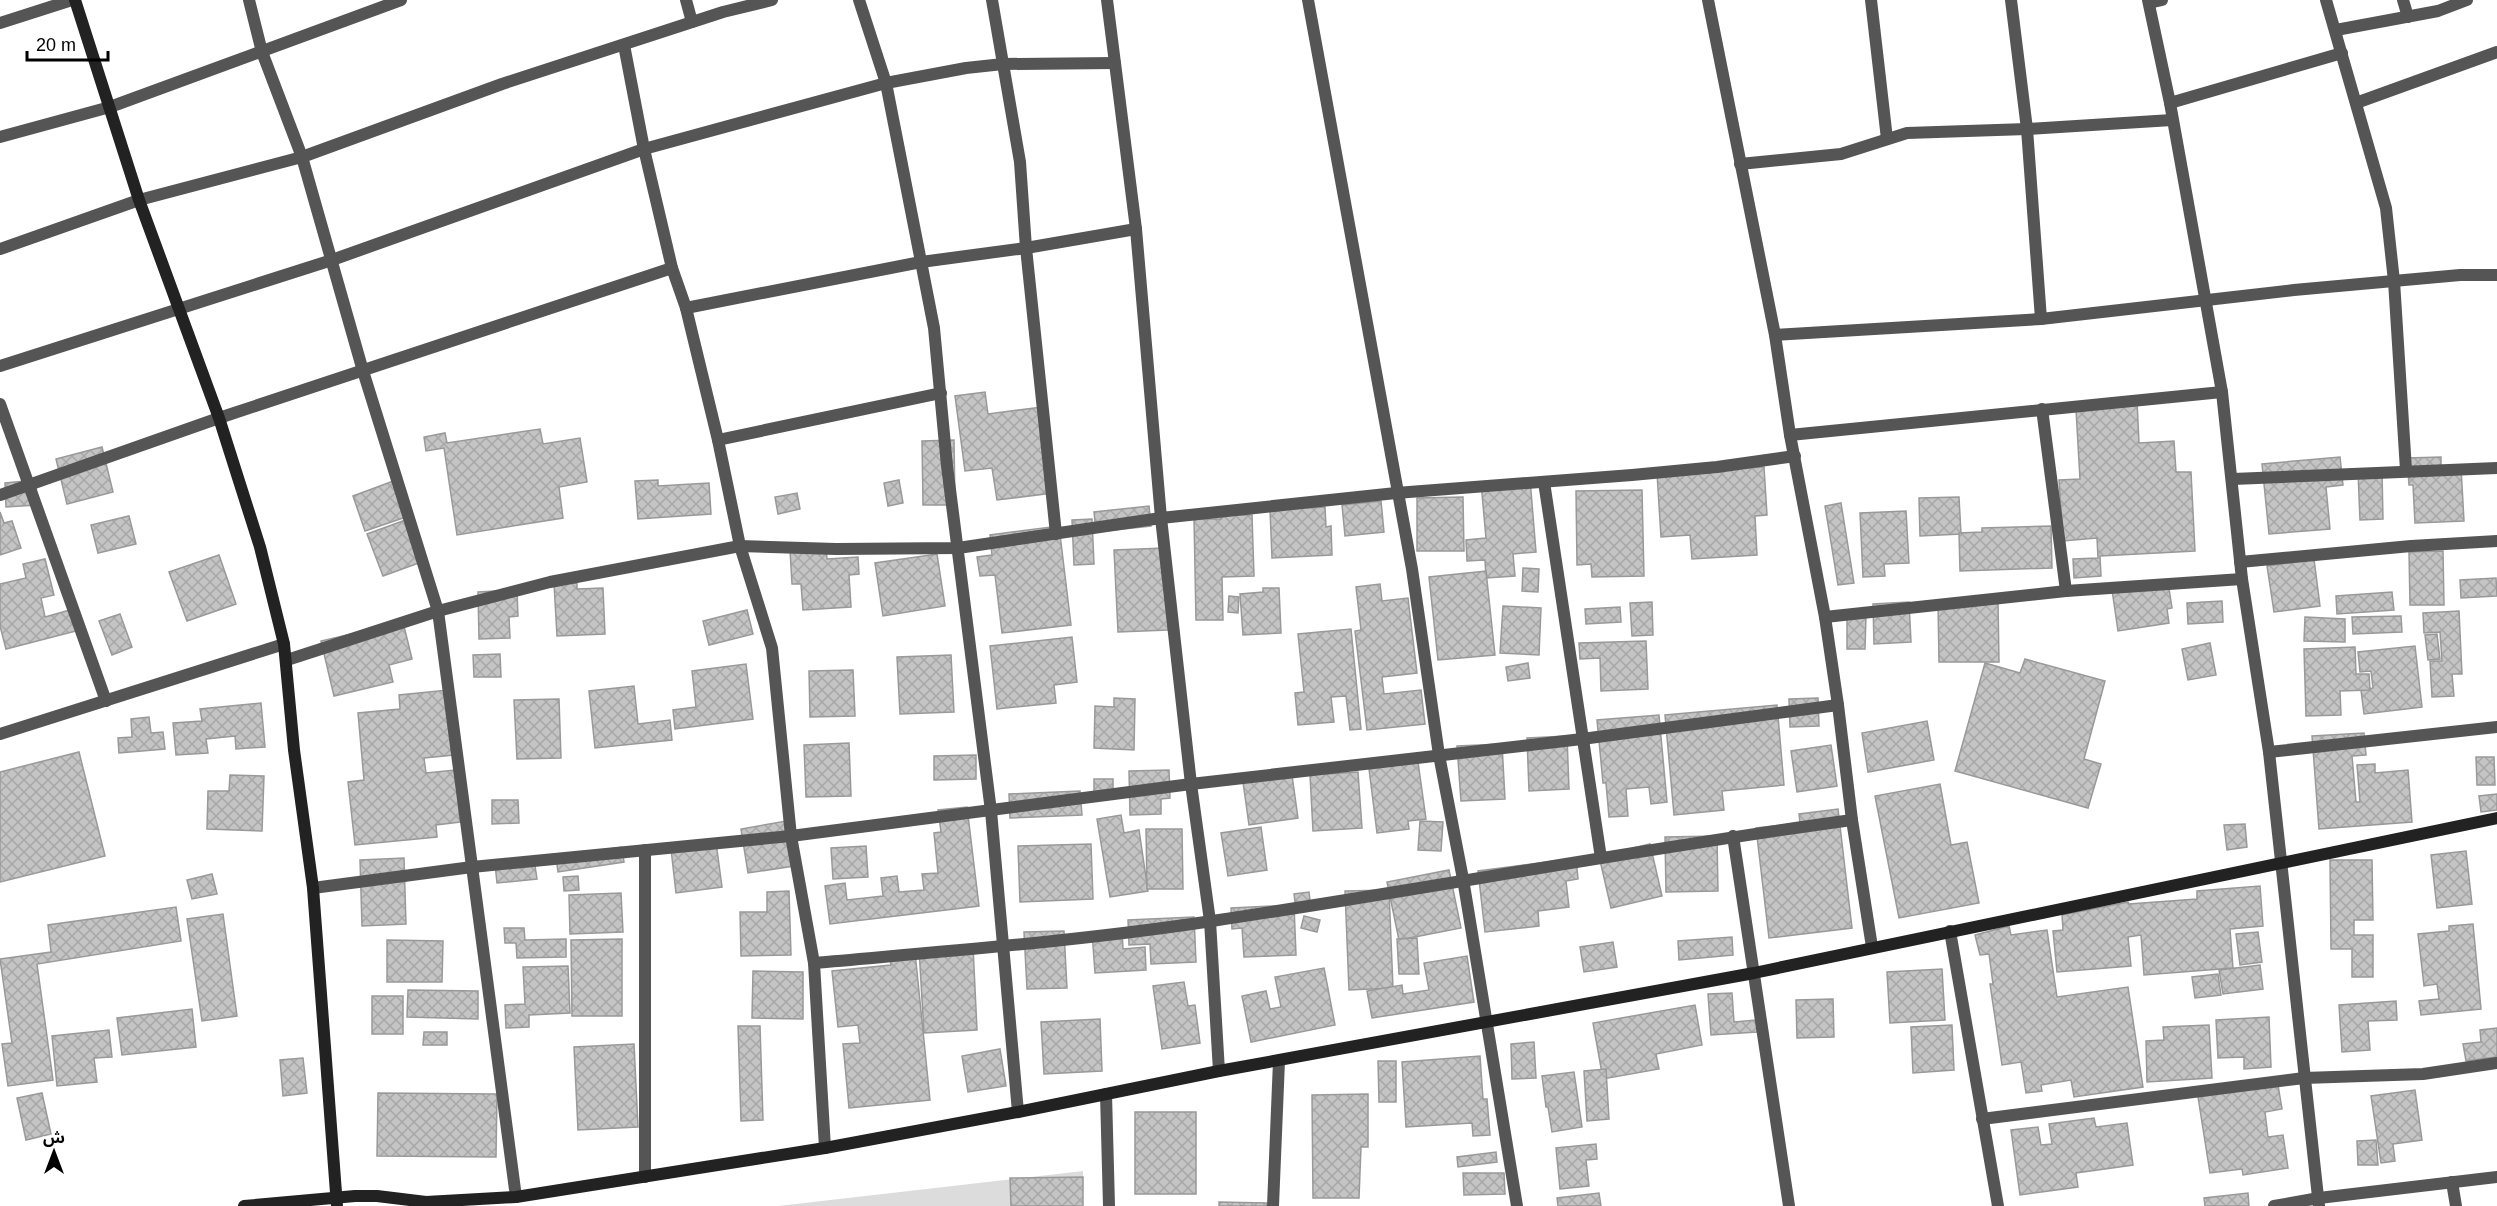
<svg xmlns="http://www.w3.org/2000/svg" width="2497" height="1206" font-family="Helvetica,'Noto Sans Arabic',sans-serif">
  <defs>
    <pattern id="building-cross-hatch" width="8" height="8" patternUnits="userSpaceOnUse" patternTransform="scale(1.5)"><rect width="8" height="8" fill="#c4c4c4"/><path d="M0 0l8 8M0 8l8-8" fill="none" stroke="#a7a7a7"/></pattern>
  </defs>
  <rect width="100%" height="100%" fill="#fff"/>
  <polygon fill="#dcdcdc" points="1083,1171 1083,1206 778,1206"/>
  <g fill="url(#building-cross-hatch)" stroke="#999" stroke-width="1.5">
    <polygon points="985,392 988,414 1042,407 1053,493 997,500 992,468 965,471 955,396"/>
    <polygon points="2137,400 2139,443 2174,441 2176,472 2191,472 2195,551 2100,556 2101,576 2074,578 2073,559 2098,558 2097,538 2063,541 2059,480 2080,479 2076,410"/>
    <polygon points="540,429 543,444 580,438 587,482 559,487 563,518 457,535 444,448 426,451 424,437 445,433 447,443"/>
    <polygon points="954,440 955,505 923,505 922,441"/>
    <polygon points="102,447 113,492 67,504 56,459"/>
    <polygon points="2340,457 2343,485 2326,487 2330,529 2269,534 2262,464"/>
    <polygon points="2441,457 2441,468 2461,467 2464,521 2415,523 2413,485 2409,485 2407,458"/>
    <polygon points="1764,467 1767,515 1755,516 1757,555 1692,559 1690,535 1661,537 1657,473"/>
    <polygon points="2358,472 2382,472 2383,519 2360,520"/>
    <polygon points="1530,479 1536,552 1513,554 1515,576 1486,578 1485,560 1467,561 1466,540 1486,538 1481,483"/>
    <polygon points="36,480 37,505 6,507 5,483"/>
    <polygon points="396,480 409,516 365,531 353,496"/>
    <polygon points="658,480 658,486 709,483 711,514 638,519 635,481"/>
    <polygon points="899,480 903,503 888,506 884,483"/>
    <polygon points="1642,490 1644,576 1592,577 1591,564 1577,565 1576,491"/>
    <polygon points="797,493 800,509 778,514 775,497"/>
    <polygon points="1463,497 1464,551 1417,551 1417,498"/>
    <polygon points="1959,497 1961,534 1920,536 1919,498"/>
    <polygon points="1381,501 1384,532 1345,536 1342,505"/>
    <polygon points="1841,503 1854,583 1838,585 1825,506"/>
    <polygon points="1149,506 1151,526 1096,532 1094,512"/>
    <polygon points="1325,507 1326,527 1331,526 1332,555 1272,558 1270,510"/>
    <polygon points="1906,511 1909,563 1884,564 1885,576 1863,577 1860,513"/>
    <polygon points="0,512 4,523 12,521 21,548 0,555"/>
    <polygon points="1221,515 1252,515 1254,576 1222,577 1223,620 1196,620 1194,519 1221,519"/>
    <polygon points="129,516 136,544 98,553 91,525"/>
    <polygon points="411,518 427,560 383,576 367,534"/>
    <polygon points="1092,519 1094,564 1074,565 1072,520"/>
    <polygon points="1059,526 1071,625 1002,633 995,575 980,576 977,557 992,555 990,535"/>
    <polygon points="2051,526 2052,568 1960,571 1959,533 1982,532 1982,528"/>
    <polygon points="826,547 827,559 858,557 859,574 849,575 851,607 803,610 801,584 792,584 790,550"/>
    <polygon points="1164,548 1168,630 1118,632 1114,550"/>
    <polygon points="2443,551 2444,605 2410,605 2409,552"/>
    <polygon points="937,554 945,606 883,616 875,563"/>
    <polygon points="219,555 236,604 187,621 169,572"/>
    <polygon points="45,559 54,595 41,598 45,617 70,610 76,631 6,649 0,626 0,584 26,578 23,564"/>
    <polygon points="2314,559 2320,606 2274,612 2267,566"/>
    <polygon points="1523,568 1539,569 1538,592 1522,591"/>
    <polygon points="1486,571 1495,655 1438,660 1429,577"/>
    <polygon points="2496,578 2497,596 2461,598 2460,580"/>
    <polygon points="2168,582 2172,608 2167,609 2169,623 2118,631 2112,590"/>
    <polygon points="577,583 577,589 603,588 605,634 557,636 554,584"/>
    <polygon points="1380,584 1382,601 1408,598 1417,673 1382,677 1384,694 1421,690 1425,724 1367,730 1355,631 1361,630 1356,587"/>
    <polygon points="1263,588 1279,588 1281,633 1243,635 1240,594 1263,592"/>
    <polygon points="517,590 518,616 509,617 510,638 479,639 478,592"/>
    <polygon points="2392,592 2394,610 2337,614 2336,596"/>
    <polygon points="1229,596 1239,597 1238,613 1228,612"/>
    <polygon points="1998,601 1999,662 1939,662 1938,602"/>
    <polygon points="2222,601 2223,622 2188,624 2187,603"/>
    <polygon points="1652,602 1653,635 1632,636 1630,603"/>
    <polygon points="1909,602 1911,642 1874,644 1873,604"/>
    <polygon points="1503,606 1541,608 1539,655 1500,653"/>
    <polygon points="1620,607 1621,622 1586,624 1585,609"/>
    <polygon points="747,610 753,634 709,645 703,621"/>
    <polygon points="2459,611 2462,674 2452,674 2454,696 2432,697 2430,661 2442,661 2440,632 2424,633 2423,613"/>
    <polygon points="120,614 132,647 112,655 99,621"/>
    <polygon points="1847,615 1866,616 1865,649 1847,649"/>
    <polygon points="2401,616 2402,632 2353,634 2352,617"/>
    <polygon points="2305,617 2345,619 2345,642 2304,641"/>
    <polygon points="403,622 412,659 389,665 393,682 334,696 321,641"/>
    <polygon points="1351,629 1361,729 1350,730 1346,696 1331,697 1334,722 1298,725 1295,693 1304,692 1298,634"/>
    <polygon points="2437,634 2440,659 2428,660 2425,635"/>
    <polygon points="1072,637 1077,682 1054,685 1056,703 997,709 990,646"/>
    <polygon points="1646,641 1648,689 1601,691 1600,658 1580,659 1579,643"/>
    <polygon points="2210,643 2216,675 2188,680 2182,649"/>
    <polygon points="2415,646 2422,707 2364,714 2361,690 2373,688 2371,671 2360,672 2358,652"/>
    <polygon points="2355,647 2356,674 2369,674 2370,690 2340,691 2341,715 2306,716 2304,649"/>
    <polygon points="500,654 501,677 474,677 473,655"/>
    <polygon points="951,655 954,712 900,714 897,657"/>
    <polygon points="2025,659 2105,681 2084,759 2101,764 2088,808 1955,771 1985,663 2020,673"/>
    <polygon points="1528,663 1530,678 1508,681 1506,667"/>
    <polygon points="746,664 753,719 675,729 673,710 696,707 692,671"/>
    <polygon points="853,670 855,716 810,717 809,671"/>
    <polygon points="634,686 638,724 670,720 672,740 595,748 589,691"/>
    <polygon points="448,690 454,755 424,758 426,773 455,770 460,822 436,825 437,837 355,845 348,782 364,780 358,713 400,709 399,695"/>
    <polygon points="1114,698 1135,699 1134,750 1094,748 1095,706 1114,707"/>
    <polygon points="1818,698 1819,726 1790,727 1789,699"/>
    <polygon points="559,699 561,758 517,759 514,700"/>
    <polygon points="261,703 265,747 236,749 235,736 206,739 208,753 176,755 173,723 202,721 200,709"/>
    <polygon points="1777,705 1784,785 1722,791 1724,810 1674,815 1665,715"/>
    <polygon points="1659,715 1667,802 1651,804 1649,787 1626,789 1628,816 1609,817 1606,783 1603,783 1597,720"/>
    <polygon points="149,717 151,733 163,732 165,749 119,753 118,738 132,737 131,719"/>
    <polygon points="1927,721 1934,760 1868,772 1862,733"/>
    <polygon points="2364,733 2366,755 2352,756 2356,802 2360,802 2357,765 2375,764 2375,773 2408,770 2412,822 2319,829 2312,736"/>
    <polygon points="1567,736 1569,789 1529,791 1527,738"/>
    <polygon points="849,743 851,796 806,797 804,745"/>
    <polygon points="1502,744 1505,799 1461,801 1457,746"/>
    <polygon points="1831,745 1837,786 1797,792 1791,751"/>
    <polygon points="79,752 105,856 0,882 0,772"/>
    <polygon points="976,755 976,779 934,780 934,756"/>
    <polygon points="2476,757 2494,757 2495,785 2477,785"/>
    <polygon points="1418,762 1426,819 1408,821 1409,829 1377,833 1369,769"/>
    <polygon points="1291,768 1298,818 1249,825 1242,775"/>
    <polygon points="1169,770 1170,798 1161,799 1161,814 1130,815 1129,771"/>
    <polygon points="1358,772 1362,828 1313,831 1310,775"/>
    <polygon points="230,775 264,776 262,831 207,829 208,791 229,791"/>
    <rect x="1094" y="779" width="19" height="17"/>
    <polygon points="1940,784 1951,845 1967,842 1979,903 1899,918 1875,796"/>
    <polygon points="1080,791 1082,815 1010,818 1009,794"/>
    <polygon points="2497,794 2497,810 2481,812 2479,796"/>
    <polygon points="492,800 518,800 519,823 492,824"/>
    <polygon points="967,807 979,906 830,924 825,886 845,883 847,900 883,896 881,878 897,876 899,892 924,890 922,874 938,873 934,833 941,832 938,810"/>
    <polygon points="1838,809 1852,928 1769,938 1756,828 1800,823 1799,814"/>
    <polygon points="1121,815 1124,833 1139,830 1148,891 1110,897 1097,819"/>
    <polygon points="786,821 794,866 748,873 741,829"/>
    <polygon points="1420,821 1443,822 1441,851 1418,850"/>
    <polygon points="2245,824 2247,847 2227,850 2224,825"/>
    <polygon points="1261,827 1267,870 1228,876 1221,833"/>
    <polygon points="1146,829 1182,829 1183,889 1147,889"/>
    <polygon points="1717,836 1718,891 1666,892 1665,837"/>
    <polygon points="716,842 722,887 676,893 671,849"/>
    <polygon points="1091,844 1093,899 1020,902 1018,846"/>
    <polygon points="1650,844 1662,896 1611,908 1599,856"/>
    <polygon points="866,846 868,877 833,879 831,848"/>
    <polygon points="622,847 624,862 558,872 556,857"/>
    <polygon points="2466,851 2472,904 2437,908 2431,855"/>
    <polygon points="404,858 406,924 362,926 360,860"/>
    <polygon points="1576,858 1578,879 1566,881 1569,907 1538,911 1539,926 1485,932 1478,871"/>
    <polygon points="534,859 537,879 497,883 495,864"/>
    <polygon points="2330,860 2372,860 2373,920 2354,920 2354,935 2373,935 2373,977 2352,977 2352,949 2331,949"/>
    <polygon points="1449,870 1461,928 1399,940 1387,882"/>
    <polygon points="212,874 217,894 192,899 187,880"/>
    <polygon points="578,876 579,890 564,891 563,877"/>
    <polygon points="2260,886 2263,926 2230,929 2233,968 2144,975 2141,935 2128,937 2131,966 2057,972 2053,931 2063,930 2062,915 2128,902 2129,904 2197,899 2197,891"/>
    <polygon points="1389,890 1393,988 1349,990 1345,891"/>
    <polygon points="789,891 791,955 741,956 740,912 767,912 767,892"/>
    <polygon points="1309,892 1311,908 1296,910 1294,894"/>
    <polygon points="621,893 623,932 570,934 569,895"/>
    <polygon points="1294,905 1296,955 1244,957 1242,928 1232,929 1231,908"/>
    <polygon points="176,907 181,941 37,964 53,1080 8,1086 2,1044 12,1043 0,959 51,952 48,925"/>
    <polygon points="223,914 237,1016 202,1021 187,919"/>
    <polygon points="1304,916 1320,920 1317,932 1301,928"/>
    <polygon points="1194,917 1196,962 1151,964 1150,944 1129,945 1128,920"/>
    <polygon points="2473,924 2481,1009 2421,1015 2419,1001 2439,999 2437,984 2424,986 2418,934 2449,931 2449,926"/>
    <polygon points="2009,926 2011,935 2047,930 2057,997 2128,987 2143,1087 2074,1097 2071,1080 2041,1085 2042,1091 2026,1093 2021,1062 2002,1065 1990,984 1993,984 1989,954 1980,955 1975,935"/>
    <polygon points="504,928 524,928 525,940 566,939 566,957 517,958 516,943 505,943"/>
    <polygon points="1122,930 1123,949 1145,947 1146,970 1095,973 1092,932"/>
    <polygon points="1064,931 1067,988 1027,989 1024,932"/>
    <polygon points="2258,932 2262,962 2240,965 2236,934"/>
    <polygon points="1732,937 1733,955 1679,960 1678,941"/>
    <polygon points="1417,938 1419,974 1399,974 1397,939"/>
    <polygon points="622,939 622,1016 572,1016 571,940"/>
    <polygon points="387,940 443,941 442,982 387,982"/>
    <polygon points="1613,942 1617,967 1584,972 1580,947"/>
    <polygon points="973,946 977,1030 924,1033 919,949"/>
    <polygon points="915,952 930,1100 849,1108 843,1044 860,1043 858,1025 838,1027 832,971 891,965 889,955"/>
    <polygon points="1467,956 1474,1002 1372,1018 1367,991 1402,985 1403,994 1429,990 1424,963"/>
    <polygon points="2260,965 2263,989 2223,994 2219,970"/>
    <polygon points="568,966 570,1013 529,1015 529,1027 506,1028 505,1005 525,1004 523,967"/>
    <polygon points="1324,968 1335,1025 1251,1042 1242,996 1266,991 1270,1009 1281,1007 1275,977"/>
    <polygon points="1942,969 1945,1020 1890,1023 1887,972"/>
    <polygon points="753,971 803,972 803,1019 752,1018"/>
    <polygon points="2218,974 2221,995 2195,998 2192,977"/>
    <polygon points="1184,982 1188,1006 1195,1005 1200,1043 1162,1049 1153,986"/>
    <polygon points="408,990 478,991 478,1019 407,1017"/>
    <polygon points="1732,993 1734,1022 1756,1020 1757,1032 1711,1035 1708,994"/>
    <rect x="372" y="996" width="31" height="38"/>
    <polygon points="1833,999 1834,1037 1797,1038 1796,1000"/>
    <polygon points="2396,1001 2397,1020 2368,1021 2370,1050 2342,1052 2339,1005"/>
    <polygon points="1695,1005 1702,1045 1656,1054 1659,1069 1603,1079 1593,1023"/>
    <polygon points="192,1009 196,1047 122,1055 117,1018"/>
    <polygon points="2269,1017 2271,1067 2244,1069 2244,1057 2218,1058 2216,1020"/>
    <polygon points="1100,1019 1102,1071 1044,1074 1041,1022"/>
    <polygon points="1952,1025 1954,1070 1913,1073 1911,1027"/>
    <polygon points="2209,1025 2212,1078 2147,1082 2146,1041 2164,1040 2163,1027"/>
    <polygon points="738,1026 760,1026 763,1120 741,1121"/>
    <polygon points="2497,1028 2497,1057 2466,1061 2463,1044 2481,1042 2480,1030"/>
    <polygon points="109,1030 112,1057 94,1058 97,1082 57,1086 52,1036"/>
    <polygon points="424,1032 447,1032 447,1045 423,1045"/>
    <polygon points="1534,1042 1536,1078 1512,1079 1511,1044"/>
    <polygon points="634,1044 638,1127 578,1130 574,1047"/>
    <polygon points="1000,1049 1006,1086 968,1092 962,1056"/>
    <polygon points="1480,1056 1483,1099 1487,1099 1490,1135 1473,1136 1472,1123 1406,1127 1402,1062"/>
    <polygon points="303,1058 307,1093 283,1096 280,1060"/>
    <polygon points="1378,1061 1396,1061 1396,1102 1379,1102"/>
    <polygon points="1606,1069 1609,1119 1587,1121 1584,1071"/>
    <polygon points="1574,1072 1582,1127 1552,1132 1548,1107 1546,1107 1542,1076"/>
    <polygon points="2278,1085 2282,1109 2265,1112 2268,1137 2283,1135 2288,1168 2243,1175 2242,1169 2210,1173 2198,1097"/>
    <polygon points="2415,1090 2422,1140 2393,1144 2395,1161 2381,1163 2371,1096"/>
    <polygon points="42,1093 51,1134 26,1140 17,1098"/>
    <polygon points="378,1093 497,1094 496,1157 377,1156"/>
    <polygon points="1368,1094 1368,1147 1361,1147 1359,1198 1313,1198 1312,1095"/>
    <rect x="1135" y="1112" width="61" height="82"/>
    <polygon points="2094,1118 2096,1127 2127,1123 2133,1165 2076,1173 2078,1187 2020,1195 2011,1130 2038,1127 2041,1145 2052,1144 2049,1124"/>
    <polygon points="2376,1140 2378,1165 2358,1165 2357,1141"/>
    <polygon points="1596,1144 1597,1159 1586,1160 1589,1186 1560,1189 1556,1148"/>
    <polygon points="1496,1152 1497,1162 1458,1167 1457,1157"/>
    <polygon points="1463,1173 1504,1173 1505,1194 1464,1195"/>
    <polygon points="1083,1177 1083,1206 1011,1206 1010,1178"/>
    <polygon points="1599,1193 1601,1206 1558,1206 1557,1198"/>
    <polygon points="2248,1193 2249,1206 2205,1206 2204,1198"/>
    <polygon points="1219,1202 1267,1203 1267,1206 1219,1206"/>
  </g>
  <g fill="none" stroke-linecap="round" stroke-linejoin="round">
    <g stroke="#555" stroke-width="12">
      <polyline points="249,0 262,52 302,157 363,371 438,611 516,1197"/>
      <polyline points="686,0 692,22"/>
      <polyline points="859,0 886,83 934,328 947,466 991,811 1018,1112"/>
      <polyline points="992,0 1020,162 1026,248 1056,534"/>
      <polyline points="1107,0 1136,229 1161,518 1191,784 1210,921 1219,1071"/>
      <polyline points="1308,0 1412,569 1439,755 1463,879 1517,1206"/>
      <polyline points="1708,0 1775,335 1790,435 1825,617 1838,705 1852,820 1872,947"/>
      <polyline points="1871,0 1887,139"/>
      <polyline points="2011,0 2027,129 2041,319"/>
      <polyline points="2148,0 2170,103 2222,392 2242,579 2269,752 2319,1206"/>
      <polyline points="2326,0 2386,208 2394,281 2406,470"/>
      <polyline points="2403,0 2408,17"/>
      <polyline points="2149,3 2162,0"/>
      <polyline points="0,23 72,0"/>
      <polyline points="2336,30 2438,11 2467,0"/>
      <polyline points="624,45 644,149 672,268 686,308 718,440 740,546 772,648 791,836 814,963 825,1148"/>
      <polyline points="2170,103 2342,53"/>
      <polyline points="2356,103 2497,52"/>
      <polyline points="0,137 110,107 401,0"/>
      <polyline points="1740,164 1841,154 1907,133 2027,129 2172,120"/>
      <polyline points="0,249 139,200 302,157 502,84 723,12 772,0"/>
      <polyline points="686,308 921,262 1026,248 1136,229"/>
      <polyline points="1775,335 2041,319 2294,290 2460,275 2497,275"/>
      <polyline points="0,366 332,260 644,149 886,83 966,68 1003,64 1115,63"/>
      <polyline points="0,404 106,701"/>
      <polyline points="2042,409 2066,591"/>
      <polyline points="1790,435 2222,392"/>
      <polyline points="718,440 941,393"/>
      <polyline points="2233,479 2497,468"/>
      <polyline points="1544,482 1601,858"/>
      <polyline points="0,495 219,418 672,268"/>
      <polyline points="2240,562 2411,546 2497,541"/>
      <polyline points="1825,617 2066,591 2242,579"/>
      <polyline points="287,660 438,611 550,582 740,546 836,549 958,548 1161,518 1396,493 1632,475 1717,467 1795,456"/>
      <polyline points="0,734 284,644"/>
      <polyline points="2269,752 2497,727"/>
      <polyline points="1733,836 1789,1206"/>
      <polyline points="645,850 645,1177"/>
      <polyline points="313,888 472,867 791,836 1191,784 1582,739 1838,705"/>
      <polyline points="1950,931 1998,1206"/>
      <path d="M814 963C947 951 1080 941 1212 921 1426 889 1638 849 1852 820"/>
      <polyline points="1106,1094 1109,1206"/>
      <polyline points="1982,1119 2304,1078 2423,1074 2497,1063"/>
      <polyline points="2452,1182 2456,1206"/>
      <polyline points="1273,1206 1279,1061"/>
      <polyline points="2274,1206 2319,1198 2497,1177"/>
    </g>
    <g stroke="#222" stroke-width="12">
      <polyline points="75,0 139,200 219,418 260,547 284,644 294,750 313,888 337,1206"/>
      <polyline points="244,1206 355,1196 377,1196 426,1202 516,1197 825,1148 1018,1112 1219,1071 1754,973 2497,818"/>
    </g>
  </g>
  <g transform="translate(54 1152)" stroke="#ffffff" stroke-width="4.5" paint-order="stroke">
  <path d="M0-4.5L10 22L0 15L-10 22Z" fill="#000000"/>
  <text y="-9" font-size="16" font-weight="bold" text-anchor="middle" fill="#000000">ش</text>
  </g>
  <path d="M27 51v9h81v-9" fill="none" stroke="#000000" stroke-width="3"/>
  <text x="36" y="51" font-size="18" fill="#000000" stroke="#ffffff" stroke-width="4.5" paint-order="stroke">20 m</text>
</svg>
